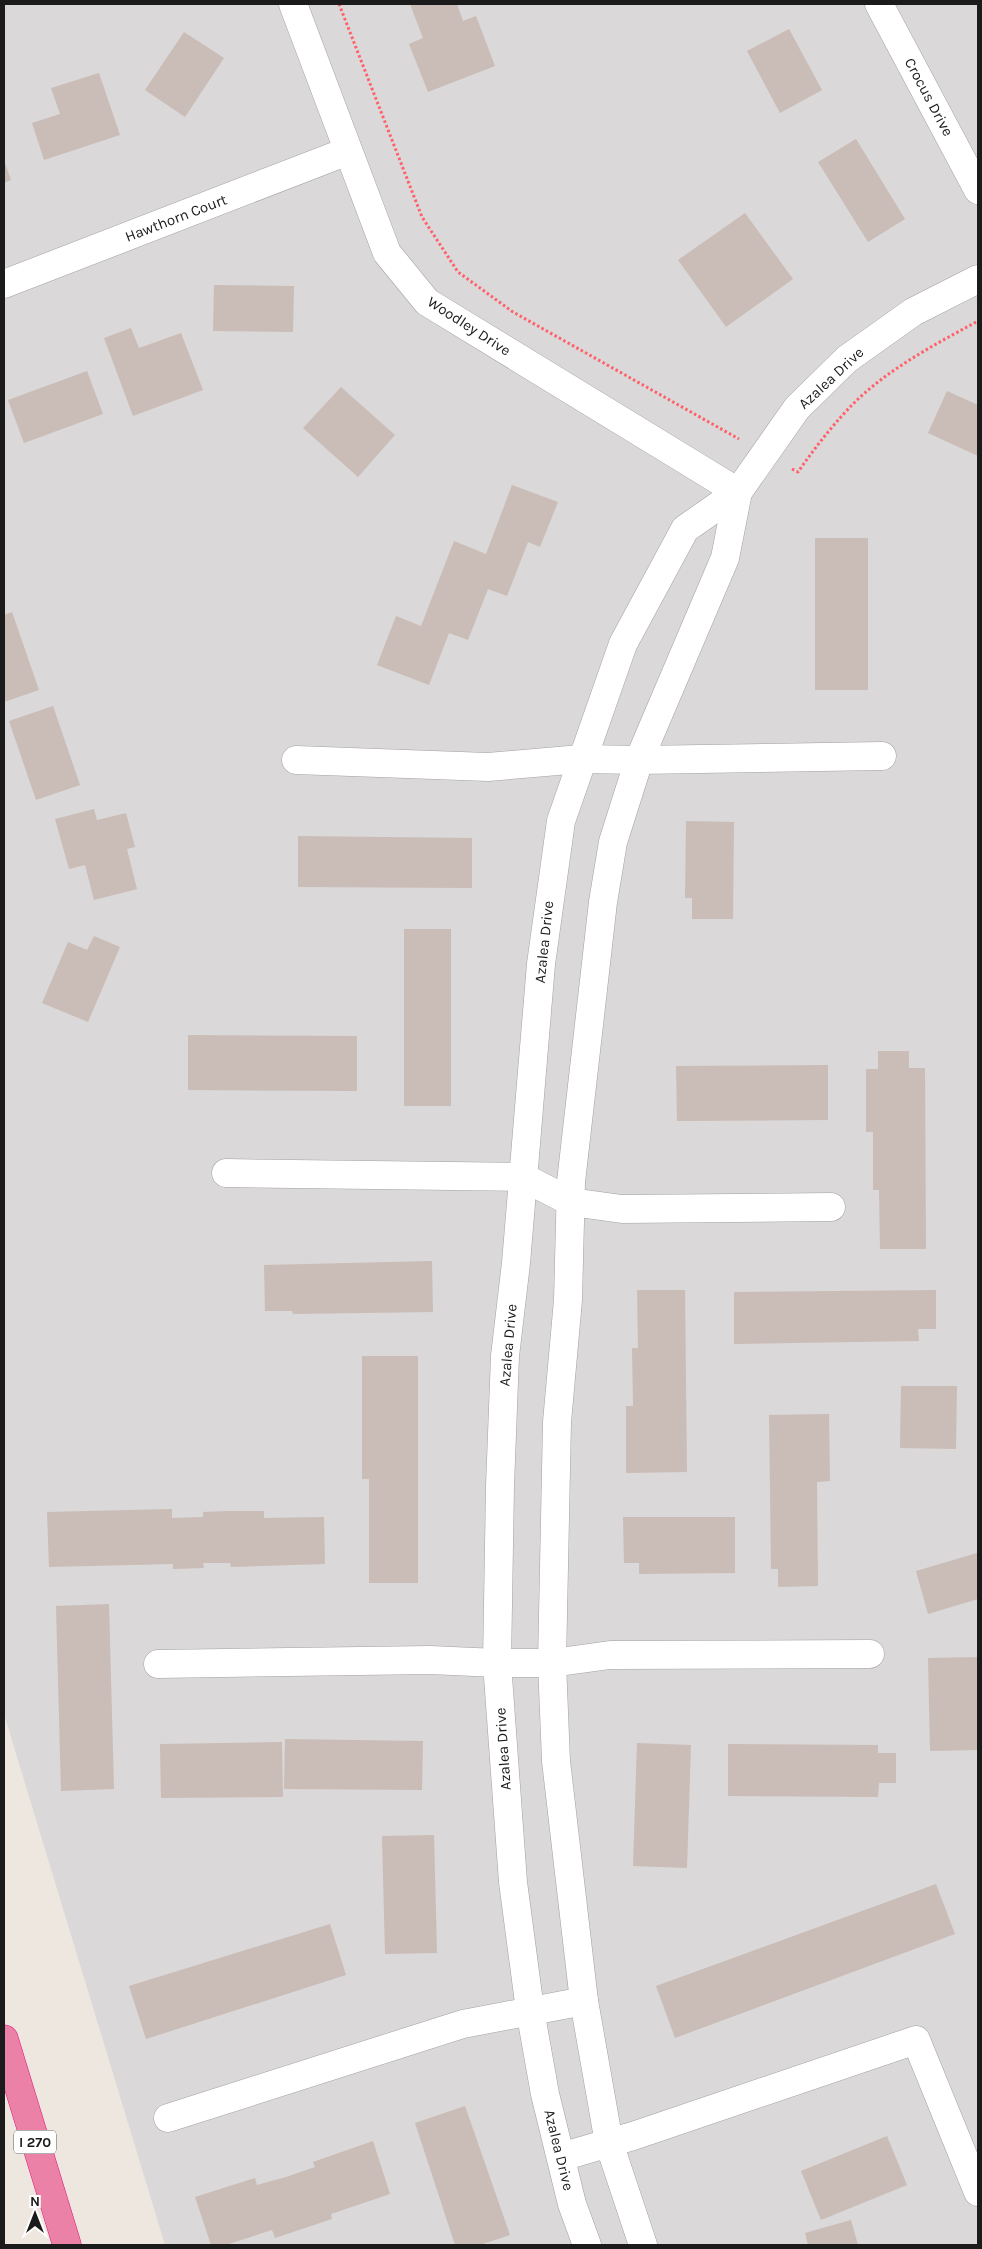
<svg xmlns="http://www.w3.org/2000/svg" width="982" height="2249" font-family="Karla,sans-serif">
  <rect width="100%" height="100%" fill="#eee7e0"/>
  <polygon fill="#dad8d8" points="4,4 978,4 978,2245 165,2245 4,1714"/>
  <g fill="#cabcb6">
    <polygon points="410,4 457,4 463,21 476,16 495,66 428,92 409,44 423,38"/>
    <polygon points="789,29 822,90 780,113 747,51"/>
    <polygon points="184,32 224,58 185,117 145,90"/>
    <polygon points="99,73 120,135 44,160 32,123 60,114 51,88"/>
    <polygon points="856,139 905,219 868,242 818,162"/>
    <polygon points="4,160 11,180 4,183"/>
    <polygon points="745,213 793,279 726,327 678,260"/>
    <polygon points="214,285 294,286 293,332 213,331"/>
    <polygon points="131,328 139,348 181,333 203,390 133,416 104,338"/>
    <polygon points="87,371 103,414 24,443 8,400"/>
    <polygon points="341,387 395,435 358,477 303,428"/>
    <polygon points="947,391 978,405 978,456 928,433"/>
    <polygon points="512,485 558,502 540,547 528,542 507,596 488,589 468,640 449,633 429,685 377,665 396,616 421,626 454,541 486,554"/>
    <rect x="815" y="538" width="53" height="152"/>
    <polygon points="12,612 39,690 4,702 4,615"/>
    <polygon points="53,706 80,785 36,800 9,721"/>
    <polygon points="94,809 97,820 126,813 135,847 127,849 137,889 94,900 85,865 69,869 55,819"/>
    <polygon points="686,821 734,822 733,919 692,919 692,898 685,898"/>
    <polygon points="298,836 472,838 472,888 298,887"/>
    <rect x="404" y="929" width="47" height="177"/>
    <polygon points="94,936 120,947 88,1022 42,1003 68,942 87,950"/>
    <polygon points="188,1035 357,1036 357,1091 188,1090"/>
    <polygon points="878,1051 909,1051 909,1068 925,1068 926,1249 880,1249 879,1190 873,1190 873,1132 866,1132 866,1069 878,1069"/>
    <polygon points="828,1065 828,1120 677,1121 676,1066"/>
    <polygon points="432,1261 433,1312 293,1314 292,1311 265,1311 264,1265"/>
    <polygon points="637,1290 685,1290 687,1472 626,1473 626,1406 633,1406 632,1348 638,1348"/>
    <polygon points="936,1290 936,1329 918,1329 919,1341 734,1344 734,1292"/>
    <polygon points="362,1356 418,1356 418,1583 369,1583 369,1479 362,1479"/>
    <polygon points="901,1386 957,1386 956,1449 900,1448"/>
    <polygon points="829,1414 830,1481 817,1482 818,1586 778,1587 778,1569 771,1569 769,1415"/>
    <polygon points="172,1509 172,1518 203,1517 203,1512 230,1511 264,1511 264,1518 324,1517 325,1564 231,1567 230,1563 203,1563 204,1568 173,1569 173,1564 49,1567 47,1512"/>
    <polygon points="623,1517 735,1517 735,1573 639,1574 639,1563 624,1563"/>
    <polygon points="977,1553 978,1599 928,1614 916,1571"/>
    <polygon points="109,1604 114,1789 61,1791 56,1606"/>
    <polygon points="978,1657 978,1750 930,1751 928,1658"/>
    <polygon points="285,1739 423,1741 422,1790 284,1789"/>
    <polygon points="282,1742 283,1797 161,1798 160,1744"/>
    <polygon points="637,1743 691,1745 687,1868 633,1866"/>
    <polygon points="728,1744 878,1745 878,1753 896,1753 896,1783 879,1783 878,1797 728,1796"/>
    <polygon points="434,1835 437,1953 385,1954 382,1836"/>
    <polygon points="936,1884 955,1934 675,2038 656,1986"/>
    <polygon points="330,1924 346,1975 146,2039 129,1986"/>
    <polygon points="465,2106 510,2235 480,2245 455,2245 415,2123"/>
    <polygon points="887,2136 907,2185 821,2220 801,2171"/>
    <polygon points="373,2141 390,2194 331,2214 332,2219 275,2238 272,2230 226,2245 211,2245 195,2197 255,2178 257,2185 286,2177 315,2167 313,2162"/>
    <polygon points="851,2220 858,2245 808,2245 805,2233"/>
  </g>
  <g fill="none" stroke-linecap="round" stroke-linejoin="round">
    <defs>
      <g id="minor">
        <polyline points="293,4 387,253 427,302 738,492"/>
        <polyline points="879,4 978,190"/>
        <polyline points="4,284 348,151"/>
        <polyline points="296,760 488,767 581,759 639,760 882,756"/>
        <polyline points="226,1173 523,1177 571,1202 622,1209 831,1207"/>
        <polyline points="158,1664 430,1660 497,1663 552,1663 610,1655 870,1654"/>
        <polyline points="168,2118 463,2024 584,2001"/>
        <polyline points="561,2157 633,2136 916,2040 978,2192"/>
        <polyline points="587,2245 572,2204 545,2094 530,2010 513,1882 497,1663 500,1486 505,1356 516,1263 541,964 561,821 623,644 685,529 738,492 797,408 847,359 913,312 978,279"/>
        <polyline points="643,2245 609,2143 584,2001 556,1761 552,1663 557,1422 568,1300 571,1182 603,902 613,842 639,760 725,558 738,492"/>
      </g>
      <polyline id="highway" points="4,2039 67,2245"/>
    </defs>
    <use href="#minor" stroke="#a2a2a2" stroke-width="29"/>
    <use href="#highway" stroke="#e0187d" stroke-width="29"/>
    <g stroke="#ff6069" stroke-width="3" stroke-dasharray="2.5 2.5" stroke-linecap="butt">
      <polyline points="339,4 422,217 458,272 513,312 739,439"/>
      <path d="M792 469 798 472C814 449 831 427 851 406 886 370 934 345 978 321"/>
    </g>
    <use href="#minor" stroke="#fff" stroke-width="28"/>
    <use href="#highway" stroke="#eb81a6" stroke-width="28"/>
  </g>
  <g text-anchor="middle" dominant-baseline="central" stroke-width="4" stroke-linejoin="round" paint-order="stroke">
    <rect fill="#fff" stroke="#5f5f5f" stroke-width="1" x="14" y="2130.5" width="42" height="23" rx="4"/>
    <g font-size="14" font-weight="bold" fill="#1b1b1b">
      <text x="35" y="2142">I 270</text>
    </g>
    <g font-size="15" fill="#1b1b1b" stroke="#fff">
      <text transform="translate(929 97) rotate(62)">Crocus Drive</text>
      <text transform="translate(176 218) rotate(-21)">Hawthorn Court</text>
      <text transform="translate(469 326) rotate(33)">Woodley Drive</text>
      <text transform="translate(831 378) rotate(-43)">Azalea Drive</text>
      <text transform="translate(544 942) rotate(-84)">Azalea Drive</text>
      <text transform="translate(508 1345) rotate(-85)">Azalea Drive</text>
      <text transform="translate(503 1749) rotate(-94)">Azalea Drive</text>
      <text transform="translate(559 2150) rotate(76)">Azalea Drive</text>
    </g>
  </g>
  <rect width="982" height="2249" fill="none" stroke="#1b1b1b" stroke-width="10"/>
  <g transform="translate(35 2214)" stroke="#ffffff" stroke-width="4" paint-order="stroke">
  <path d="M0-4L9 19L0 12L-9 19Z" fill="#1b1b1b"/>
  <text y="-8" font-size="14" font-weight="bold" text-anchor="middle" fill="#1b1b1b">N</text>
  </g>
</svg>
